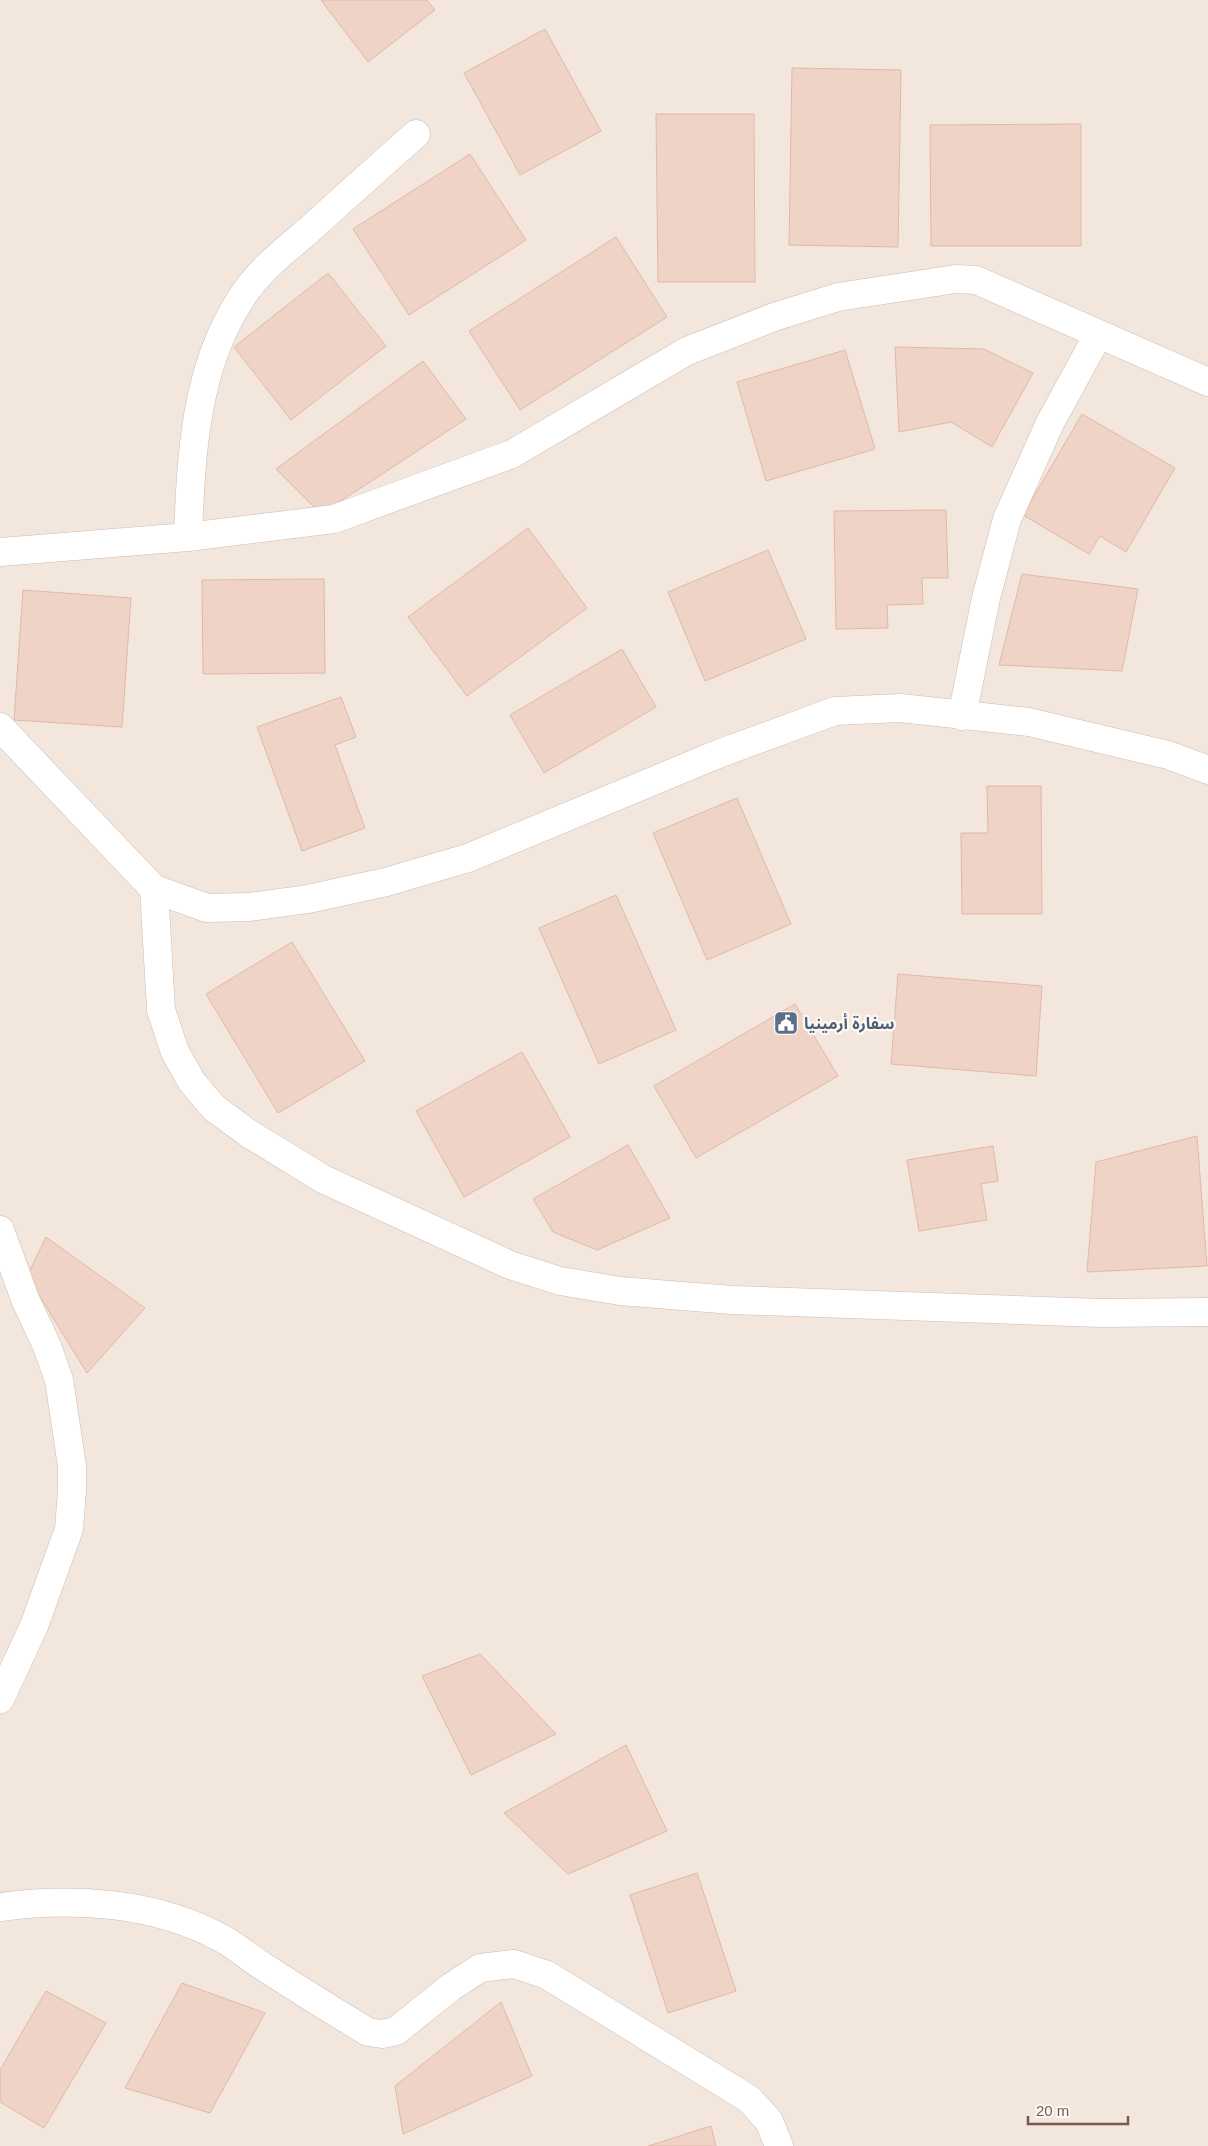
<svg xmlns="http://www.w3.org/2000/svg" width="1208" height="2146" font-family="Arial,'Noto Sans Arabic',sans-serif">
  <rect width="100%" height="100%" fill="#fcf5ed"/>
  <rect fill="#f3e6dc" x="0" y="0" width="1208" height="2146"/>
  <g fill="#efd3c6" stroke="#e1b8a8">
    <polygon points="321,0 427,0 435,10 368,62"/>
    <polygon points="545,29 601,131 520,175 464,73"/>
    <polygon points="792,68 901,70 898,247 789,245"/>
    <polygon points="656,114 754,114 755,282 658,282"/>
    <polygon points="1081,124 1081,246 931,246 930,125"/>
    <polygon points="470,154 526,240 409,315 353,229"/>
    <polygon points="616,237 667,317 520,410 469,331"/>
    <polygon points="328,273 386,346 291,420 234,347"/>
    <polygon points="895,347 984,349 1033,373 992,447 951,422 899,432"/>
    <polygon points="845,350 875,449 766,481 737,382"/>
    <polygon points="423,361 466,419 321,514 276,469"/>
    <polygon points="1082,414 1175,468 1126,552 1100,536 1089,554 1023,515"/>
    <polygon points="946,510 948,578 922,578 923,604 887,605 888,628 836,629 834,511"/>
    <polygon points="528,528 587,608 467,696 408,617"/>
    <polygon points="768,550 806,639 705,681 668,592"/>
    <polygon points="1022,574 1138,589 1122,671 999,665"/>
    <polygon points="324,579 325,673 203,674 202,580"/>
    <polygon points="23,590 131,598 122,727 14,720"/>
    <polygon points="622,649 656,707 544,773 510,715"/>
    <polygon points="341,697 356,737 335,745 365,828 302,851 257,727"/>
    <polygon points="987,786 1041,786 1042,914 962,914 961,833 988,833"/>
    <polygon points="737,798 791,924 707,960 653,833"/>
    <polygon points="616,895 676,1030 599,1064 539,928"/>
    <polygon points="292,942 365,1061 278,1113 206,994"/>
    <polygon points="898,974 1042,986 1036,1076 891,1064"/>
    <polygon points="795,1004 838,1076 696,1158 654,1086"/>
    <polygon points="522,1052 570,1137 464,1197 416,1111"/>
    <polygon points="1197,1136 1207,1266 1087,1272 1096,1162"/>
    <polygon points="628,1145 670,1218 597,1250 553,1232 533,1199"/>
    <polygon points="993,1146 998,1181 981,1184 987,1220 919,1231 907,1160"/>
    <polygon points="46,1237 145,1308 87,1373 27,1276"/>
    <polygon points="480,1654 556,1734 471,1775 422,1676"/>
    <polygon points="626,1745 667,1831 568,1874 504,1813"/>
    <polygon points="697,1873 736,1991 668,2013 630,1895"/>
    <polygon points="182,1983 265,2013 210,2113 125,2088"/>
    <polygon points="46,1991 106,2023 44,2128 0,2102 0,2070"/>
    <polygon points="501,2002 532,2076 403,2134 395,2086"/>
    <polygon points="711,2126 716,2146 648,2146"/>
  </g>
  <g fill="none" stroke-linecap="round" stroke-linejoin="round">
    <defs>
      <g id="minor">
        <path d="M188 537C191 456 195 370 240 300 257 272 284 251 309 230 344 198 380 166 416 134"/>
        <polyline points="0,552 188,537 334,519 512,454 687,351 774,317 838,297 956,279 976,280 1208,382"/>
        <polyline points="962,716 986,598 1007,519 1050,423 1098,335"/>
        <polyline points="154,889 161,1010 175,1052 192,1082 214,1108 248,1133 323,1179 510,1265 560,1281 620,1291 732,1300 1100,1313 1208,1312"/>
        <polyline points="0,1230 25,1299 47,1346 59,1380 72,1466 72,1491 69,1529 34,1626 0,1699"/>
        <path d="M0 1907C75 1897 156 1902 223 1939 237 1947 250 1958 264 1967 298 1989 333 2011 368 2032L382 2034 396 2031 451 1987 480 1968 514 1964 547 1975 749 2099 769 2121 779 2146"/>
      </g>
      <polyline id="tertiary" points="0,727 154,889 207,908 249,907 308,899 386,882 468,858 718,754 835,711 900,708 1029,722 1168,755 1208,770"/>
    </defs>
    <use href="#minor" stroke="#cebcb2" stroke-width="29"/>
    <use href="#tertiary" stroke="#cebcb2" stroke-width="29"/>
    <use href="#minor" stroke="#fff" stroke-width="28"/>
    <use href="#tertiary" stroke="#fff" stroke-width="28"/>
  </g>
  <defs>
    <symbol id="civic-square" viewBox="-11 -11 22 22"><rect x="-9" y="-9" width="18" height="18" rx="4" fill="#5c6f8a" stroke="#fef9f4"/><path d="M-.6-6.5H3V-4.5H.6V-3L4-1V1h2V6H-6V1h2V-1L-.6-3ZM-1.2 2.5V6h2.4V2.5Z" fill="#fff"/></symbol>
  </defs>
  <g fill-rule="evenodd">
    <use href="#civic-square" x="772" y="1009" width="28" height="28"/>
  </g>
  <g text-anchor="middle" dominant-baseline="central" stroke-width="4.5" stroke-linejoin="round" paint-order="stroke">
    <g font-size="16" font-weight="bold" fill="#4e5e75" stroke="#fef9f4" text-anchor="start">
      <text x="804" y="1023">سفارة أرمينيا</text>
    </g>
  </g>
  <path d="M1028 2116v8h100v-8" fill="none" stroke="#775a50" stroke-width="2.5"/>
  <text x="1036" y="2116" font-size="15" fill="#775a50" stroke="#fef9f4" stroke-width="4" paint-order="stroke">20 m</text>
</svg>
